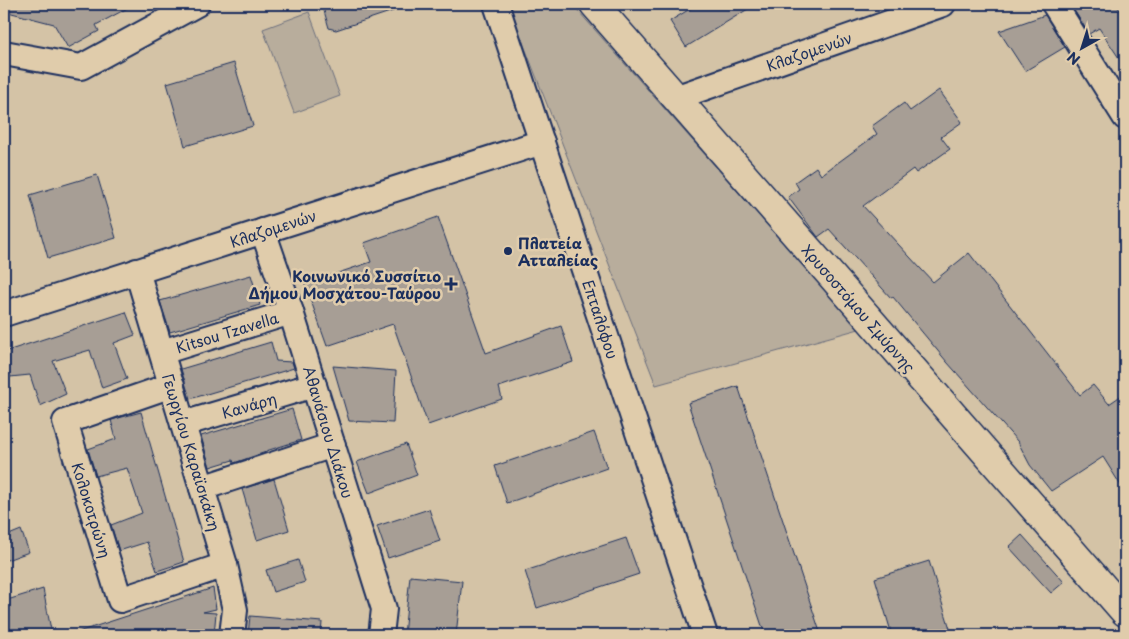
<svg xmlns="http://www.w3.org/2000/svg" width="1129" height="639" font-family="'Playpen Sans',sans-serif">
  <rect width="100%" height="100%" fill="#d4c3a6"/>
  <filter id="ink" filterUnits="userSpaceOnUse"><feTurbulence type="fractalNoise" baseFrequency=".02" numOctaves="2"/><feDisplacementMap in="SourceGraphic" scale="10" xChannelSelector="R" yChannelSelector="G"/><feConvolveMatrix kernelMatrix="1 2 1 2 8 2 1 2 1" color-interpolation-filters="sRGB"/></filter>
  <g filter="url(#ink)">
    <g fill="#b8ad9c" stroke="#6a6e7d">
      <polygon points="508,4 572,4 859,329 656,385"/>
      <polygon points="309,12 340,96 294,113 263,29"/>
    </g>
    <g fill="#a79e95" stroke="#1b2f5e">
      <polygon points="4,4 135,4 96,25 99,31 68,48 54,24 4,11"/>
      <polygon points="322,4 405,4 405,7 336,30 329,28"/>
      <polygon points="698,4 756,4 686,47 670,21"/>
      <polygon points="1077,4 1116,4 1125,18 1125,67 1099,28 1089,34 1071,6"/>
      <polygon points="1045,15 1065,47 1025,71 999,31"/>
      <polygon points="234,63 253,126 185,146 167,83"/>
      <polygon points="939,90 962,122 941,137 950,149 916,173 913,169 863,206 933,282 969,253 1080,395 1093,385 1109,404 1125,393 1125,492 1103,457 1051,491 1030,465 1018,442 947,362 893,297 891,298 829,229 818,237 788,197 799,189 795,182 816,167 821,175 877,134 872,126 904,103 910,111"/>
      <polygon points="97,175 116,238 48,258 30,195"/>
      <polygon points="438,217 486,353 561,326 573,362 499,387 502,399 428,425 393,324 327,346 305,284 371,262 364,243"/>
      <polygon points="251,275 260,305 170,332 160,301"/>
      <polygon points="126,312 135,335 114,343 127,379 102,388 90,350 53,361 66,394 40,406 30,375 10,377 4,358 4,352"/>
      <polygon points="271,342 276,361 292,362 294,368 190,399 181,369"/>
      <polygon points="333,366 396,371 393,423 349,421"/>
      <polygon points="738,386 821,635 765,635 688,403"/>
      <polygon points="292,409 301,440 266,451 266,452 234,463 233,460 210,467 201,436"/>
      <polygon points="141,412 184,562 157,571 147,542 119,551 111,525 142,513 127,468 96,476 88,449 116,439 111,420"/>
      <polygon points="594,432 607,468 507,503 495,466"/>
      <polygon points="406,444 417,475 369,493 357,462"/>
      <polygon points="274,479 289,530 257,540 242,489"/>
      <polygon points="429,509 440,541 388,558 377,526"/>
      <polygon points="21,530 29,552 4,561 4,537"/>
      <polygon points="1022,535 1064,582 1051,593 1009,547"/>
      <polygon points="626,538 639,574 537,608 525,571"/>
      <polygon points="298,560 305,582 273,592 266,570"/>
      <polygon points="929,561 952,635 892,635 875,578"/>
      <polygon points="410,576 462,581 456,635 404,635"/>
      <polygon points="213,588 216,609 203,612 216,613 214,635 79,635 78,632"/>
      <polygon points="43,589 52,635 4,635 4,601"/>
      <polygon points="250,616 322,622 321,635 248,635"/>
    </g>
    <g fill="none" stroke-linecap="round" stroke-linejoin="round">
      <defs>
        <g id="street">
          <polyline points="496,4 705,635"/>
          <polyline points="1054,4 1125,117"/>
          <polyline points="4,53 81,67 197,4"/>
          <polyline points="675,98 943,4"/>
          <polyline points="263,231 291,312 384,609 381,635"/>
          <polyline points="137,271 225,565 235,610 232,635"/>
          <polyline points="4,314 542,142"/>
          <polyline points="162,352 291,312"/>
          <polyline points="172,385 65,422 120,600 225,565"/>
          <polyline points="183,424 314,385"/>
          <polyline points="202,488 333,445"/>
        </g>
        <polyline id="secondary" points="594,4 1125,612"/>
      </defs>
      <use href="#street" stroke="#1b2f5e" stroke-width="28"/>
      <use href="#secondary" stroke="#1b2f5e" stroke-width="31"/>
      <use href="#street" stroke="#e0ccab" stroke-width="24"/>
      <use href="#secondary" stroke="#e0ccab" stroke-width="28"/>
    </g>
  </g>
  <g fill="#1b2f5e" stroke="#e0ccab" stroke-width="2">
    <circle cx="508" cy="251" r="5"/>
    <path d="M448.5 276.5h5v5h5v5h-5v5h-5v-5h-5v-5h5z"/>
  </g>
  <g text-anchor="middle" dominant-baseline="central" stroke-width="5" stroke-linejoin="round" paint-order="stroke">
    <g font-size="15" fill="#1b2f5e" stroke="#e0ccab">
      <text transform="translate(809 51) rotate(-19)">Κλαζομενών</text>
      <text transform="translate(273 228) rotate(-18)">Κλαζομενών</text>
      <text transform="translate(859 308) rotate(49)">Χρυσοστόμου Σμύρνης</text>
      <text transform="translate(601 319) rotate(72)">Επταλόφου</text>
      <text transform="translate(227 332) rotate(-17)">Kitsou Tzavella</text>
      <text transform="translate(249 405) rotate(-16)">Κανάρη</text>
      <text transform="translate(329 432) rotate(73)">Αθανάσιου Διάκου</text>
      <text transform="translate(192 452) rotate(73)">Γεωργίου Καραϊσκάκη</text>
      <text transform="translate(92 510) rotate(73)">Κολοκοτρώνη</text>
    </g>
    <g font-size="15" font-weight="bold" fill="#1b2f5e" stroke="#e0ccab" text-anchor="start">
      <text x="518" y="242">Πλατεία<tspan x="518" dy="17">Ατταλείας</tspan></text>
      <text x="441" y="275" text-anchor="end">Κοινωνικό Συσσίτιο<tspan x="441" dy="17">Δήμου Μοσχάτου-Ταύρου</tspan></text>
    </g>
  </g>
  <rect width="1129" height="639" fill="none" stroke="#e0ccab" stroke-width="20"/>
  <rect x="10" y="10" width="1109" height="619" fill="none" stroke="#1b2f5e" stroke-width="2" filter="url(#ink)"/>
  <g transform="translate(1082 48) rotate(219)" stroke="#e0ccab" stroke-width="4" paint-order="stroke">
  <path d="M0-4L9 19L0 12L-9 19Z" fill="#1b2f5e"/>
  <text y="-8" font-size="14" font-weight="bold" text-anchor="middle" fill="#1b2f5e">N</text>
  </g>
</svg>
